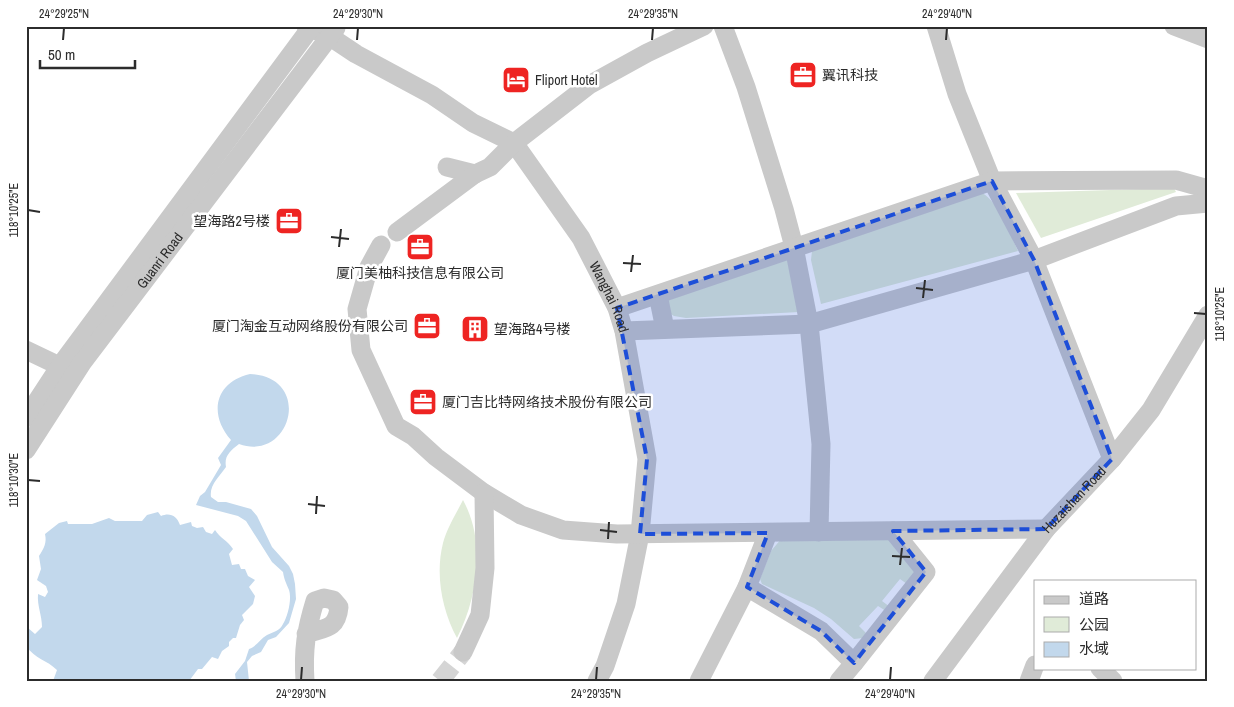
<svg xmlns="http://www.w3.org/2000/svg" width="1234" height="707" font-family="'Archivo Narrow','Noto Sans SC',sans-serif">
  <rect width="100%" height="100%" fill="#fff"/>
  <g fill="#e0ebd8">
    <polygon points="1174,188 1176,192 1041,238 1016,193"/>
    <path d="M982 193C998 201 1011 235 1018 251L821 304 811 260 812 251Z"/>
    <polygon points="788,255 799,312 686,318 674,316 669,313 667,302 670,297"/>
    <path d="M463 500C486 542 478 596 457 638 442 610 435 575 443 543 447 528 456 514 463 500Z"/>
    <polygon points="782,538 888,539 915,572 907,584 900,579 882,601 890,607 886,611 878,606 859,626 866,633 863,638 854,639 831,619 814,608 762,584 760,579 771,551"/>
  </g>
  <g fill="#c2d8ec">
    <path d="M250 374C314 377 291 463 239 444 230 451 224 456 226 467 220 476 209 485 211 497L218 502H226L251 509 257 516 272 547 289 566 293 574 295 584 296 599 289 623 276 637 268 640 261 652 252 656 247 662 249 681H236L235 674 245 661 249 649C257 646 260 639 267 635 273 632 280 631 283 624 288 616 292 599 289 590 286 583 284 579 283 572L272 562 246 521 238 516 196 505 200 496 205 492 221 465 218 458 231 440C208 414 215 382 250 374Z"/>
    <path d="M158 512 161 516C170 512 177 516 180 525L191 522 192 526 197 528 203 527 206 532 212 534 215 530C220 538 228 541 233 549L229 554 232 565 239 564 241 569H245L248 576 255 580 249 587 255 596 253 604 242 615 244 620 240 625 236 638H233L229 642V646L222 651 218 659 212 657 202 669H198L189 681H53L57 670C47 660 35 659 26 646V629L28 628 35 634 42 627C42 615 37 606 38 594L45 597 48 592 46 586 37 580 41 569 39 556C44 548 47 543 45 534L59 523 67 521 68 524H92L109 518 115 521H142L147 515Z"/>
  </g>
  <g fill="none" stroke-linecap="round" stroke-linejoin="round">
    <polyline stroke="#d5d5d5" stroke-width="19" stroke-dasharray="19 9" stroke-linecap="butt" points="440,681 463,652"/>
    <g stroke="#c9c9c9" stroke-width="19">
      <path id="s1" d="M306 26 329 36 356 54 432 95 473 123 514 143 581 238 617 308 624 331 647 459 640 534 626 604 605 666 597 681"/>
      <polyline points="723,26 746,87 784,209 794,247 809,324 821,444 819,532"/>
      <polyline points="936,26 957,94 992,181 1034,260 1112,459"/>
      <polyline points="1174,26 1208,39"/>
      <polyline points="447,167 475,174"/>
      <polyline points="397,232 475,174 490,167 514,143 589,85 647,53 704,26"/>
      <polyline points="381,245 369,267 357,309 361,350 396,426 413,436 436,457 484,493 521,515 563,530 617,534 1046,529"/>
      <polyline points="658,295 665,329"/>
      <polyline points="617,308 992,181 1176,180 1208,189"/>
      <polyline points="624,331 809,324 1034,260 1176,206 1208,203"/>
      <polyline points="26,350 70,371"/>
      <polyline points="26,418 60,366 312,26"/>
      <path id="s2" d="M26 450 82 363 336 28"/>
      <polyline points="768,533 747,587 821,631 854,663 926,572 893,531"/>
      <polyline points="463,652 480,615 485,568 484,493"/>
      <polyline points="1100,668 1113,681"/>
      <path d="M305 681C303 650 306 630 315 601L324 598 333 600 339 607C337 630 324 628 306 634"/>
      <polyline points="699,681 747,587"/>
      <polyline points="839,681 854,663"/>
      <path id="s3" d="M933 681 1046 529 1112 459 1151 410 1208 315"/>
      <polyline points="1029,681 1035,665"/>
    </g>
  </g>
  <path fill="#1d4ed8" fill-opacity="0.2" stroke="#1d4ed8" stroke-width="4" stroke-dasharray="10 6" stroke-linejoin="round" d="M992 181 1034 260 1112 459 1046 529 893 531 926 572 854 663 821 631 747 587 768 533 640 534 647 459 617 308Z"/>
  <path fill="none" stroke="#2c2c2c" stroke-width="2" d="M63 40 64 28M357 40 358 28M652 40 653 28M946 40 947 28M28 210 40 212M331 237 349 239M339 247 341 229M623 263 641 264M631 272 633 255M916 288 933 290M923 298 925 280M1194 313 1206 314M28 480 40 481M308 504 325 506M316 514 317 496M600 530 617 532M608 539 609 522M892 556 910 557M900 565 902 548M301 680 302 667M596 680 597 667M890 680 891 667"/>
  <defs>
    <symbol id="office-square" viewBox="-11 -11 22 22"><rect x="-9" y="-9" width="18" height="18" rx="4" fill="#ee2422" stroke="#fff"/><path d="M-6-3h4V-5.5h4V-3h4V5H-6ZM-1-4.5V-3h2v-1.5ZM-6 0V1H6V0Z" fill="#fff"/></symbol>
    <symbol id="hotel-square" viewBox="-11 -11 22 22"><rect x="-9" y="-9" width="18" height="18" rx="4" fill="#ee2422" stroke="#fff"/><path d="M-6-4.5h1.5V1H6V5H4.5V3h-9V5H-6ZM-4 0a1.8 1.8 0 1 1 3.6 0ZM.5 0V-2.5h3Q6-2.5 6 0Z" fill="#fff"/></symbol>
    <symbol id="building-square" viewBox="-11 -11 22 22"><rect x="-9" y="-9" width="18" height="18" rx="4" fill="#ee2422" stroke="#fff"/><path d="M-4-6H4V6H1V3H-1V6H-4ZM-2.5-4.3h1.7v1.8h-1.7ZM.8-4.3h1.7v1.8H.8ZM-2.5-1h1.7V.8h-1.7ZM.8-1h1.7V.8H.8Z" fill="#fff"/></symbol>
  </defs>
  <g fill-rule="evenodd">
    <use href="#office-square" x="787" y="59" width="32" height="32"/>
    <use href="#hotel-square" x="500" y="64" width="32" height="32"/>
    <use href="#office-square" x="273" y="205" width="32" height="32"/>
    <use href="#office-square" x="404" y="231" width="32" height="32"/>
    <use href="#office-square" x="411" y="310" width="32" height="32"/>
    <use href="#building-square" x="459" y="313" width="32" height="32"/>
    <use href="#office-square" x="407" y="386" width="32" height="32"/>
  </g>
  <g text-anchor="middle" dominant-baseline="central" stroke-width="5" stroke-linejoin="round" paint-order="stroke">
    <g font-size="14" fill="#2c2c2c" stroke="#fff" text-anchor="start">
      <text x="822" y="75">翼讯科技</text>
      <text x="535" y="80">Fliport Hotel</text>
      <text x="270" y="221" text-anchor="end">望海路2号楼</text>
      <text x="420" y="273" text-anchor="middle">厦门美柚科技信息有限公司</text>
      <text x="408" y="326" text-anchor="end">厦门淘金互动网络股份有限公司</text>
      <text x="494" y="329">望海路4号楼</text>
      <text x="442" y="402">厦门吉比特网络技术股份有限公司</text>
    </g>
    <g font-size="14" fill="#2c2c2c" stroke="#fff">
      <text stroke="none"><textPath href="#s2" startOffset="232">Guanri Road</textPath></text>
      <text stroke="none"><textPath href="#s1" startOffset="421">Wanghai Road</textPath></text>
      <text stroke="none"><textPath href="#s3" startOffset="230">Huzaishan Road</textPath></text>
    </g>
  </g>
  <rect width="1234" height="707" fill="none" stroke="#ffffff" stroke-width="55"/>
  <rect x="1034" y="580" width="162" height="90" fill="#ffffff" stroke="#ababab"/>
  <rect x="1044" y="596" width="25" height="8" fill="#c9c9c9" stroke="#ababab"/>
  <text x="1079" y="604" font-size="15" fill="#2c2c2c">道路</text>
  <rect x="1044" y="617" width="25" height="15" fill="#e0ebd8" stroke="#ababab"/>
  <text x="1079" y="630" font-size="15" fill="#2c2c2c">公园</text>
  <rect x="1044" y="642" width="25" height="15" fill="#c2d8ec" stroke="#ababab"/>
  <text x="1079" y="654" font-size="15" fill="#2c2c2c">水域</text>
  <path d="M40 60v8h95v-8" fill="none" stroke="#2c2c2c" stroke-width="2.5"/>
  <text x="48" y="60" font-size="15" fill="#2c2c2c" stroke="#ffffff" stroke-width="4" paint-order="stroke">50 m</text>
  <rect x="28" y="28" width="1178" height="652" fill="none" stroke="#2c2c2c" stroke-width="2"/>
  <g font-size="12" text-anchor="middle" fill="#2c2c2c">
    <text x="64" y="18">24°29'25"N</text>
    <text x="358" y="18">24°29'30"N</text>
    <text x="653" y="18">24°29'35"N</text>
    <text x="947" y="18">24°29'40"N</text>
    <text transform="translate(14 210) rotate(-90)" y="4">118°10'25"E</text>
    <text transform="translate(1220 314) rotate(-90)" y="4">118°10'25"E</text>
    <text transform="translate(14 480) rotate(-90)" y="4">118°10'30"E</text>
    <text x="301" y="698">24°29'30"N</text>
    <text x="596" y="698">24°29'35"N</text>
    <text x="890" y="698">24°29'40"N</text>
  </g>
</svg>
